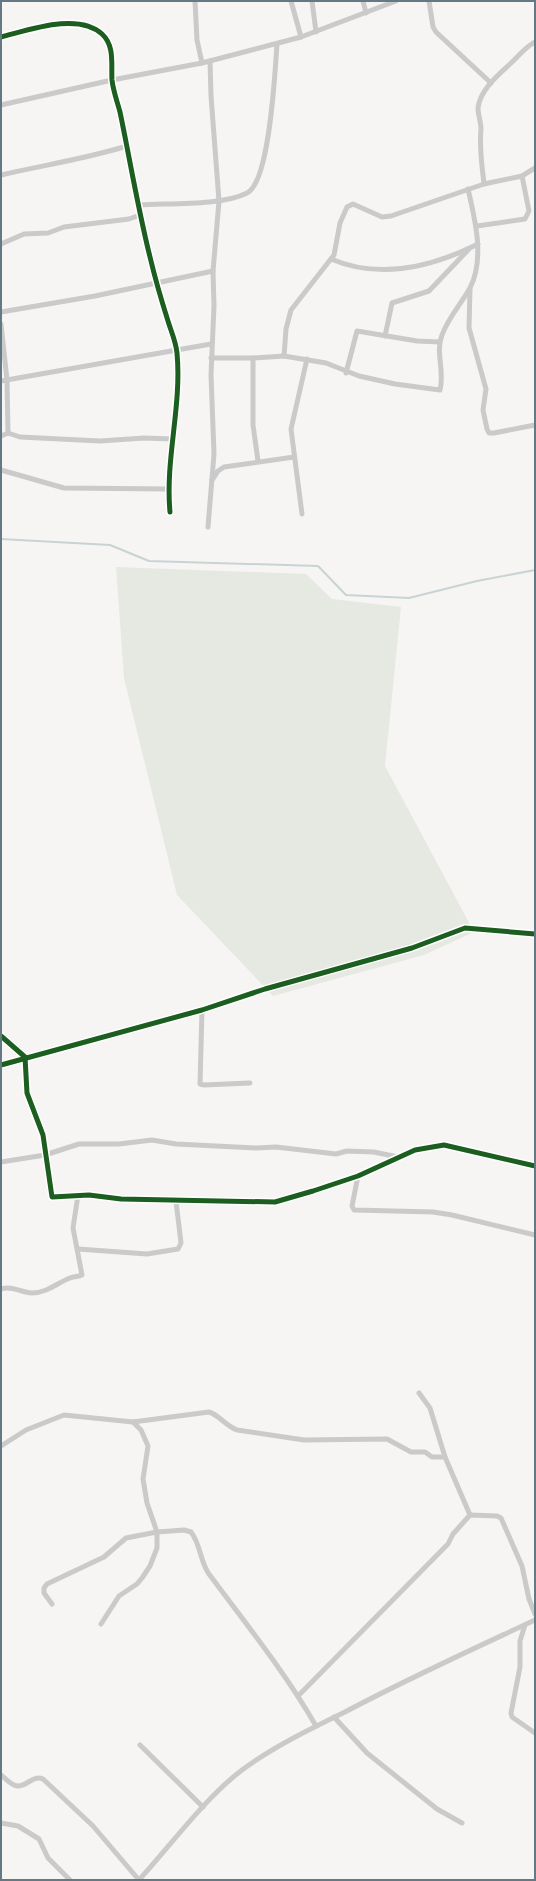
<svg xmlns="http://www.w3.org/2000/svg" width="536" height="1881" font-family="'Source Sans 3',sans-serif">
  <rect width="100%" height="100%" fill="#f6f5f4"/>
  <polygon fill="#e6e8e2" points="116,567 306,574 332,599 401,607 385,766 474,932 424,955 273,996 177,895 124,678"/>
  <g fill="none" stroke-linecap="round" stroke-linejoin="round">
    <polyline stroke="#c9d3d4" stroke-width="2" points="1,539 110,545 149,561 318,566 346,595 409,598 477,581 535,570"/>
    <g stroke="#cacacb" stroke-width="5">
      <polyline points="195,1 197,40 202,63"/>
      <polyline points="291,1 301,37"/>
      <polyline points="312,1 316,32"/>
      <polyline points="363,1 366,13"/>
      <polyline points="429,1 433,27 436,32 491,83"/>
      <path d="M1 37C29 30 78 12 102 34 115 46 111 64 112 80 113 90 117 101 120 112 130 160 138 209 150 257 155 278 161 299 168 321 171 331 176 342 177 353 182 406 165 459 170 512"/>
      <polyline points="1,105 112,80 202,63 301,37 396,1"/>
      <path d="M1 175C44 165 85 159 127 146"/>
      <path d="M484 184C482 165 479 148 481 129 481 122 478 115 478 108 480 90 498 75 510 64 519 56 524 48 535 42"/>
      <path d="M139 205C168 203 222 206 247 193 270 182 275 70 277 44"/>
      <polyline points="477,226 525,219 529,211 522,176"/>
      <polyline points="1,244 24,234 48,233 64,227 129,219 140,215"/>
      <path d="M331 259C380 280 432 267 478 244"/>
      <polyline points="470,289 469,328 486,389 483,410 487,429 489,433 494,433 535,425"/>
      <polyline points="1,312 95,296 213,271"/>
      <polyline points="1,324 7,380 8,433"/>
      <polyline points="385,336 392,303 429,291 469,249"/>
      <polyline points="284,356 286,329 291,310 334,255 340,223 347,207 353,204 382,217 391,216 484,184 522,176 535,168"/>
      <path d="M211 358H253L284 356 326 363 359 376 395 384 440 390C445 372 435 352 442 335 448 318 461 304 470 288 485 259 475 219 468 189"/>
      <polyline points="253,358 253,425 258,461"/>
      <polyline points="346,373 357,331 417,341 440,342"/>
      <polyline points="1,381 211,344"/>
      <polyline points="1,436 8,433 20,437 100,441 144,438 172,439"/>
      <polyline points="1,470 64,488 168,489"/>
      <polyline points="212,480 218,471 224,467 294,457"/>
      <polyline points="302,514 291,429 307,359"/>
      <polyline points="208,527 214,454 211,375 214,306 213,271 219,201 211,96 210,61"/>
      <polyline points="202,1010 200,1084 204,1085 250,1083"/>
      <polyline points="1,1036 25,1057 27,1093 43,1135 52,1197 89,1195 121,1199 275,1202 313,1191 358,1176 415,1150 444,1145 535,1166"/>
      <polyline points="1,1065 202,1010 265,989 412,948 465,928 535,934"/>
      <polyline points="1,1162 45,1155 79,1144 119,1144 152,1140 176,1144 256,1148 276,1147 336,1154 347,1151 374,1152 398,1157"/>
      <polyline points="358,1176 352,1206 354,1210 433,1212 452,1215 535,1235"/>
      <polyline points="78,1249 147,1254 178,1249 181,1243 176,1201"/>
      <path d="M1 1289C11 1285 22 1293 32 1293 47 1293 57 1283 70 1278 74 1276 79 1277 82 1275L73 1228 78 1195"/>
      <polyline points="419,1393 430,1408 445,1457 470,1515"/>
      <path d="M1 1446 26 1430 64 1415 133 1422 209 1412C219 1415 226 1426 237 1430L304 1440 387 1439 411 1452H425L432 1457H445"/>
      <path d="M52 1604 44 1593V1588L47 1584 104 1557 126 1538 157 1532 184 1530 191 1532C201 1545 200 1562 209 1574 246 1624 285 1672 316 1726"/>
      <polyline points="101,1624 119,1596 137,1584 142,1578 150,1566 157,1548 157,1532 147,1503 143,1479 148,1446 141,1430 133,1422"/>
      <polyline points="525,1625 520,1641 520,1667 511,1713 512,1717 535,1733"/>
      <polyline points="298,1696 448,1544 453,1534 470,1515 497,1516 501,1518 522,1566 529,1599 535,1614"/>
      <polyline points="334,1717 367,1753 437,1809 462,1823"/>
      <polyline points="140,1745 203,1807"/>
      <path d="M1 1775C5 1778 9 1783 14 1785 25 1790 32 1774 43 1779L93 1826 139 1880"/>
      <polyline points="1,1823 18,1826 39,1839 48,1858 70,1880"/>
      <path d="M139 1880C171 1845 205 1798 242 1770 273 1747 310 1729 345 1712 407 1679 471 1650 535 1620"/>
    </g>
    <defs>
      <g id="cycleway">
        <path d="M1 37C29 30 78 12 102 34 115 46 111 64 112 80 113 90 117 101 120 112 130 160 138 209 150 257 155 278 161 299 168 321 171 331 176 342 177 353 182 406 165 459 170 512"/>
        <polyline points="1,1036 25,1057 27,1093 43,1135 52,1197 89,1195 121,1199 275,1202 313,1191 358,1176 415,1150 444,1145 535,1166"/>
        <polyline points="1,1065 202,1010 265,989 412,948 465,928 535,934"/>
      </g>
    </defs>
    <use href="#cycleway" stroke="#fff" stroke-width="8"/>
    <use href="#cycleway" stroke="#1b5e20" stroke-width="5"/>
  </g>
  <rect width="536" height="1881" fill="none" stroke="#657984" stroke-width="4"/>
</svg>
